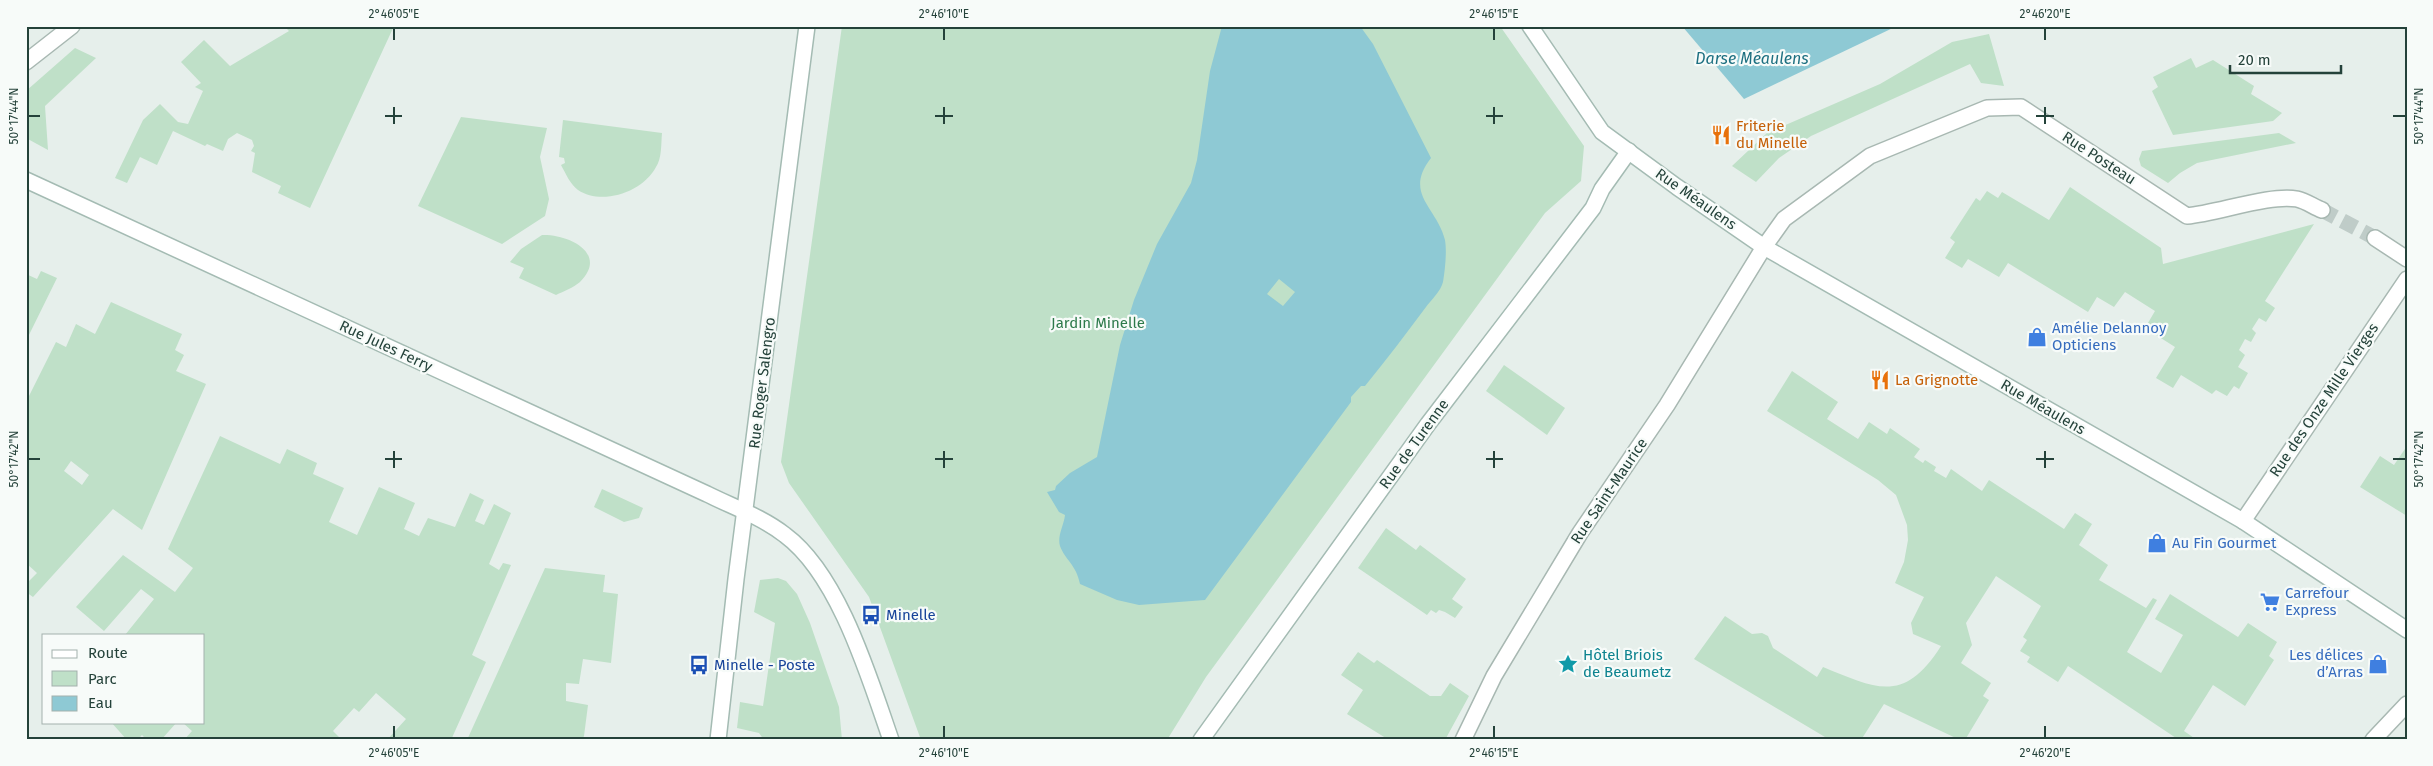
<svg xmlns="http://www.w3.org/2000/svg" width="2433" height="766" font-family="'Fira Sans',sans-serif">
  <rect width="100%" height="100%" fill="#e6efeb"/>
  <g fill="#bfe0c8" fill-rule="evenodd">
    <polygon points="284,26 394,26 310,208 278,193 281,186 252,172 255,153 251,151 254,146 252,140 237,133 228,139 223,151 207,144 205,146 173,131 157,165 140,157 127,183 115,178 143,120 160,104 178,122 188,124 203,91 195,87 201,83 181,62 204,40 230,66 289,31"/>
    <polygon points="842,26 1500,26 1584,146 1581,181 1545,213 1206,677 1167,740 921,740 869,597 789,483 781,462"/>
    <polygon points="1989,34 2004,86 1981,83 1970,64 1811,136 1779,158 1756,182 1732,166 1767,133 1880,84 1952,42"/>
    <polygon points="75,48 96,58 45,106 48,150 26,138 26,91"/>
    <polygon points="2191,58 2196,68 2213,60 2254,86 2251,94 2282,113 2273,121 2173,135 2152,91 2158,87 2153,77"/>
    <polygon points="461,117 547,128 540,157 549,199 545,216 502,244 418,206"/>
    <path d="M563 120 662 133C661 144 662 158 656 167 643 192 602 206 578 190 570 184 566 174 561 165L565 163 564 158 559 157Z"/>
    <polygon points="2279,133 2296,143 2197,163 2180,173 2168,183 2141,166 2139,159 2142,151"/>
    <polygon points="2070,187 2161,248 2163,264 2314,224 2265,301 2275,308 2266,322 2259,318 2252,329 2256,333 2251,342 2245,339 2239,350 2245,355 2238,367 2248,373 2239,389 2234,386 2227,396 2216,390 2212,394 2181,375 2173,388 2156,378 2175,347 2145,328 2155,311 2125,292 2114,307 2097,297 2088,312 2008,263 1999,277 1968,259 1962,268 1945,258 1955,242 1950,238 1976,198 1980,201 1987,191 1998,198 2002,192 2049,220"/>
    <path d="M542 235C568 234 609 253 580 282 573 288 564 291 556 295L519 278 524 268 510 262 521 249Z"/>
    <polygon points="41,271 57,278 26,341 26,274 37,279"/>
    <path d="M111 302 182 334 175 350 184 355 176 371 206 384 142 530 113 509 33 597 26 592V584L37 573 26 563V402L56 342 66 347 76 324 95 334ZM71 461 89 475 82 485 64 471Z"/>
    <polygon points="1504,365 1565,408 1547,435 1486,391"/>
    <path d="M1792 371 1838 402 1827 419 1858 439 1869 422 1887 434 1890 428 1920 449 1914 457 1923 463 1925 460 1936 467 1934 471 1946 478 1951 469 1982 491 1989 480 2064 529 2075 513 2092 524 2079 545 2108 565 2099 580 2146 608 2153 598 2157 600 2127 652 2161 673 2183 635 2155 619 2170 594 2238 637 2248 623 2277 642 2269 656 2274 660 2245 706 2213 685 2184 731 2197 740H2179L2068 666 2058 682 2027 662 2030 657 2020 651 2027 640 2023 637 2041 606 1996 576 1966 623 1972 645 1961 663 1991 683 1983 696 1989 700 1965 740H1960L1884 704 1861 740H1830L1694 659 1725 616 1752 634 1762 633 1768 636 1773 648 1817 677 1823 667C1877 689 1904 704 1941 646L1913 634 1911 623 1924 597 1895 583 1904 562 1908 540 1907 525 1896 495 1878 480 1767 411Z"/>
    <polygon points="220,436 280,464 287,449 317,463 313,474 344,488 329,522 357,535 379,487 415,503 404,529 419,536 428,518 455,527 470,493 484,500 475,521 484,525 494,504 511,513 489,564 499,570 503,563 511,565 472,655 486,662 451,740 387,740 406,719 376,693 359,712 354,708 333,731 342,740 184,740 192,731 182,722 204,722 204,635 125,635 154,599 141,589 104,631 76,607 123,555 175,592 193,568 168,549"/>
    <polygon points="2407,446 2407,516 2360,487 2380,456 2394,465"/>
    <polygon points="602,489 643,508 639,518 624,522 594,507"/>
    <polygon points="1386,528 1416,550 1420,545 1466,579 1452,599 1463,607 1455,618 1445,612 1439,610 1436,613 1431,610 1427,615 1358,568"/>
    <polygon points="545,568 605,575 603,592 618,594 611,663 583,659 579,684 566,683 566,701 588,705 584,736 582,740 467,740"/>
    <polygon points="778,578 786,581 797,594 810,623 839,707 842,740 764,740 759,733 737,728 740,702 763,706 775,623 754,612 760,580"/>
    <polygon points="1358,652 1374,663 1377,660 1430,696 1441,696 1450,683 1469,696 1445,740 1389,740 1347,714 1363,690 1341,675"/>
    <polygon points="111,722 177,722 161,740 147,740 142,735 137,740 127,740"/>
  </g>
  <g fill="#8ec9d4" fill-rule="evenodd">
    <path d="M1222 26H1360L1373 44 1431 158C1403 194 1437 207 1445 240 1447 252 1445 270 1443 282 1441 291 1431 300 1426 307 1406 334 1386 360 1365 386H1361L1351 397V402L1205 600 1139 605 1117 600 1080 584C1076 564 1065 560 1060 546 1057 536 1064 525 1065 515L1059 512 1047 492 1055 490 1056 486 1070 473 1097 457 1120 345 1134 300 1157 244 1191 183 1197 160 1210 71ZM1279 279 1295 292 1283 306 1267 294Z"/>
    <polygon points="1682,26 1897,26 1744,99"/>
  </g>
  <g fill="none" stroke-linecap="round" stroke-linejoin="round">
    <polyline stroke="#bfccc8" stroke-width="15" stroke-dasharray="15 8" stroke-linecap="butt" points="2322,210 2375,238"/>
    <defs>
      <g id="street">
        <polyline points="26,62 72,26"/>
        <polyline points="2375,238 2407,259"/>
        <polyline points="2243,521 2407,279"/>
        <path d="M1463 740 1494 676 1580 533 1667 405 1764 247 1784 219 1870 156 1987 108 2021 107 2187 216C2218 213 2270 194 2297 199 2306 201 2314 207 2322 210"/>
        <polyline points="2373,740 2407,704"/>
      </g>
      <g id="secondary">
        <polyline points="1530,26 1602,132 1677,187 1764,247 2243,521 2407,630"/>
        <path d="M26 180 707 494C733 507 762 517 785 535 839 575 869 677 891 740"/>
        <polyline points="718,740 736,579 807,26"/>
        <polyline points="1201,740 1428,424 1593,208 1602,189 1629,151"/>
      </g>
    </defs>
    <use href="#street" stroke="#a8b8b2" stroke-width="18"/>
    <use href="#secondary" stroke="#a4bbb3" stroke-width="18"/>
    <use href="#street" stroke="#fff" stroke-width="15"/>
    <use href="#secondary" stroke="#fff" stroke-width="15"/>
  </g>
  <path fill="none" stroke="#24423a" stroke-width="2" d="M394 28V40M944 28V40M1494 28V40M2045 28V40M394 107V124M944 107V124M1494 107V124M2045 107V124M28 116H40M385 116H402M935 116H953M1486 116H1503M2036 116H2054M2393 116H2406M394 451V468M944 451V468M1494 451V468M2045 451V468M28 459H40M385 459H402M935 459H953M1486 459H1503M2036 459H2054M2393 459H2406M394 726V738M944 726V738M1494 726V738M2045 726V738"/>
  <defs>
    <symbol id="restaurant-bare" viewBox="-9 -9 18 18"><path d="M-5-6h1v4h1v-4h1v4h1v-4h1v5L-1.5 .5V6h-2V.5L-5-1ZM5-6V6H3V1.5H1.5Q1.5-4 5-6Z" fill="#e8710a" stroke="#f7fbf9" stroke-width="2.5" paint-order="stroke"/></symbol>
    <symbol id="shop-bare" viewBox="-9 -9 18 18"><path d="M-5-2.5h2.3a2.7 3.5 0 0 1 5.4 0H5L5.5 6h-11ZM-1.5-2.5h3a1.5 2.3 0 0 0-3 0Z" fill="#3f7fe0" stroke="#f7fbf9" stroke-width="2.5" paint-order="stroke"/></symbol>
    <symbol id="supermarket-bare" viewBox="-9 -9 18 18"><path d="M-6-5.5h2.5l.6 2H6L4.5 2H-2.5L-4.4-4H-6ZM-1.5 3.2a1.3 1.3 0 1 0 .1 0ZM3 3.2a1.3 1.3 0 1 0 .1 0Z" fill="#3f7fe0" stroke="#f7fbf9" stroke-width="2.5" paint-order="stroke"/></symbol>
    <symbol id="bus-bare" viewBox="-9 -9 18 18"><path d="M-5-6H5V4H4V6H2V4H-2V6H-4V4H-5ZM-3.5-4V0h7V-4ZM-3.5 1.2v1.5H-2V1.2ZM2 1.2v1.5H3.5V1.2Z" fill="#1a4fb4" stroke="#f7fbf9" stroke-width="2.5" paint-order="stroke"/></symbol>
    <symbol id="sight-bare" viewBox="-9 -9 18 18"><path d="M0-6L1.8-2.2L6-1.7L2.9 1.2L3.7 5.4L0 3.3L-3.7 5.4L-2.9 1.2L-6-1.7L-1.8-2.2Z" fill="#0f9aa8" stroke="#f7fbf9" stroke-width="2.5" paint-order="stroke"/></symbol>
  </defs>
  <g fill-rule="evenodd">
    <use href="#restaurant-bare" x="1707" y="121" width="28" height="28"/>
    <use href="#shop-bare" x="2023" y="323" width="28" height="28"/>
    <use href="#restaurant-bare" x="1866" y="366" width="28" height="28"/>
    <use href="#shop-bare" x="2143" y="529" width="28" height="28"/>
    <use href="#supermarket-bare" x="2256" y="588" width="28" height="28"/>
    <use href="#bus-bare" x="857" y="601" width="28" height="28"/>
    <use href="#sight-bare" x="1554" y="650" width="28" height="28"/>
    <use href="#shop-bare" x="2364" y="650" width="28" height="28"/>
    <use href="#bus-bare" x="685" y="651" width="28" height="28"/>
  </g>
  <g text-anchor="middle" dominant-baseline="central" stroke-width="4.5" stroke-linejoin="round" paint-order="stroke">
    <g font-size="15" fill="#c56008" stroke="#f7fbf9" text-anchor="start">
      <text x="1736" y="126">Friterie<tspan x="1736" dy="17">du Minelle</tspan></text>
      <text x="1895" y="380">La Grignotte</text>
    </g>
    <g font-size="15" fill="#24423a" stroke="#f7fbf9">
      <text transform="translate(2099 158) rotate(33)">Rue Posteau</text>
      <text transform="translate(1696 199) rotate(35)">Rue Méaulens</text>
      <text transform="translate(386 346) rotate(25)">Rue Jules Ferry</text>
      <text transform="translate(762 383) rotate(-83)">Rue Roger Salengro</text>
      <text transform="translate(2324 400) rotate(-56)">Rue des Onze Mille Vierges</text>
      <text transform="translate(2043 407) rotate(30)">Rue Méaulens</text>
      <text transform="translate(1414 444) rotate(-54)">Rue de Turenne</text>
      <text transform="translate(1609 491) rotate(-56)">Rue Saint-Maurice</text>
    </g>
    <g font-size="15" fill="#2d7a4b" stroke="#f7fbf9">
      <text x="1098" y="323">Jardin Minelle</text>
    </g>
    <g font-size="15" fill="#366cbe" stroke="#f7fbf9" text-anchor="start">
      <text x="2052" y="328">Amélie Delannoy<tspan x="2052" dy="17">Opticiens</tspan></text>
      <text x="2172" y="543">Au Fin Gourmet</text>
      <text x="2285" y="593">Carrefour<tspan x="2285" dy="17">Express</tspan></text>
      <text x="2363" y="655" text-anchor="end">Les délices<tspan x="2363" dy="17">d’Arras</tspan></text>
    </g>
    <g font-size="15" fill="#164399" stroke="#f7fbf9" text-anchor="start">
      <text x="886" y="615">Minelle</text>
      <text x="714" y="665">Minelle - Poste</text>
    </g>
    <g font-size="15" fill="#0d838f" stroke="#f7fbf9" text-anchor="start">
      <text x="1583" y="655">Hôtel Briois<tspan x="1583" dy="17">de Beaumetz</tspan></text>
    </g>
    <g font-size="16" font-style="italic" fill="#1c6f80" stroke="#f7fbf9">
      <text x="1752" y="58">Darse Méaulens</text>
    </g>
  </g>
  <rect width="2433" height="766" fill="none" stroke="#f7fbf9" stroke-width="55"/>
  <rect x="42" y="634" width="162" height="90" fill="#f7fbf9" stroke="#a3b1ad"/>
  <rect x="52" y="650" width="25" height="8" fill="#ffffff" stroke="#a3b1ad"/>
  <text x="88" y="658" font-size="15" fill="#24423a">Route</text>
  <rect x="52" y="671" width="25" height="15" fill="#bfe0c8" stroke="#a3b1ad"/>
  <text x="88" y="684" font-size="15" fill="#24423a">Parc</text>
  <rect x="52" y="696" width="25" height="15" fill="#8ec9d4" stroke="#a3b1ad"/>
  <text x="88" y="708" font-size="15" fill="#24423a">Eau</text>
  <path d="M2230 65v8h111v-8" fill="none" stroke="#24423a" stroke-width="2.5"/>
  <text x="2238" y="65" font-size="15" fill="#24423a" stroke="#f7fbf9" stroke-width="4" paint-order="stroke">20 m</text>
  <rect x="28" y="28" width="2378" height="710" fill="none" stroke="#24423a" stroke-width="2"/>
  <g font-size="12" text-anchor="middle" fill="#24423a">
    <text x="394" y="18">2°46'05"E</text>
    <text x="944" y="18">2°46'10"E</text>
    <text x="1494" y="18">2°46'15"E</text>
    <text x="2045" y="18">2°46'20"E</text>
    <text transform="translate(14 116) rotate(-90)" y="4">50°17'44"N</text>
    <text transform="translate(2419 116) rotate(-90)" y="4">50°17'44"N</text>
    <text transform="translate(14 459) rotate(-90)" y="4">50°17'42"N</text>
    <text transform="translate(2419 459) rotate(-90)" y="4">50°17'42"N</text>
    <text x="394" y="757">2°46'05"E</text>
    <text x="944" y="757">2°46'10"E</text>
    <text x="1494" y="757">2°46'15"E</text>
    <text x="2045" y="757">2°46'20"E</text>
  </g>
</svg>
